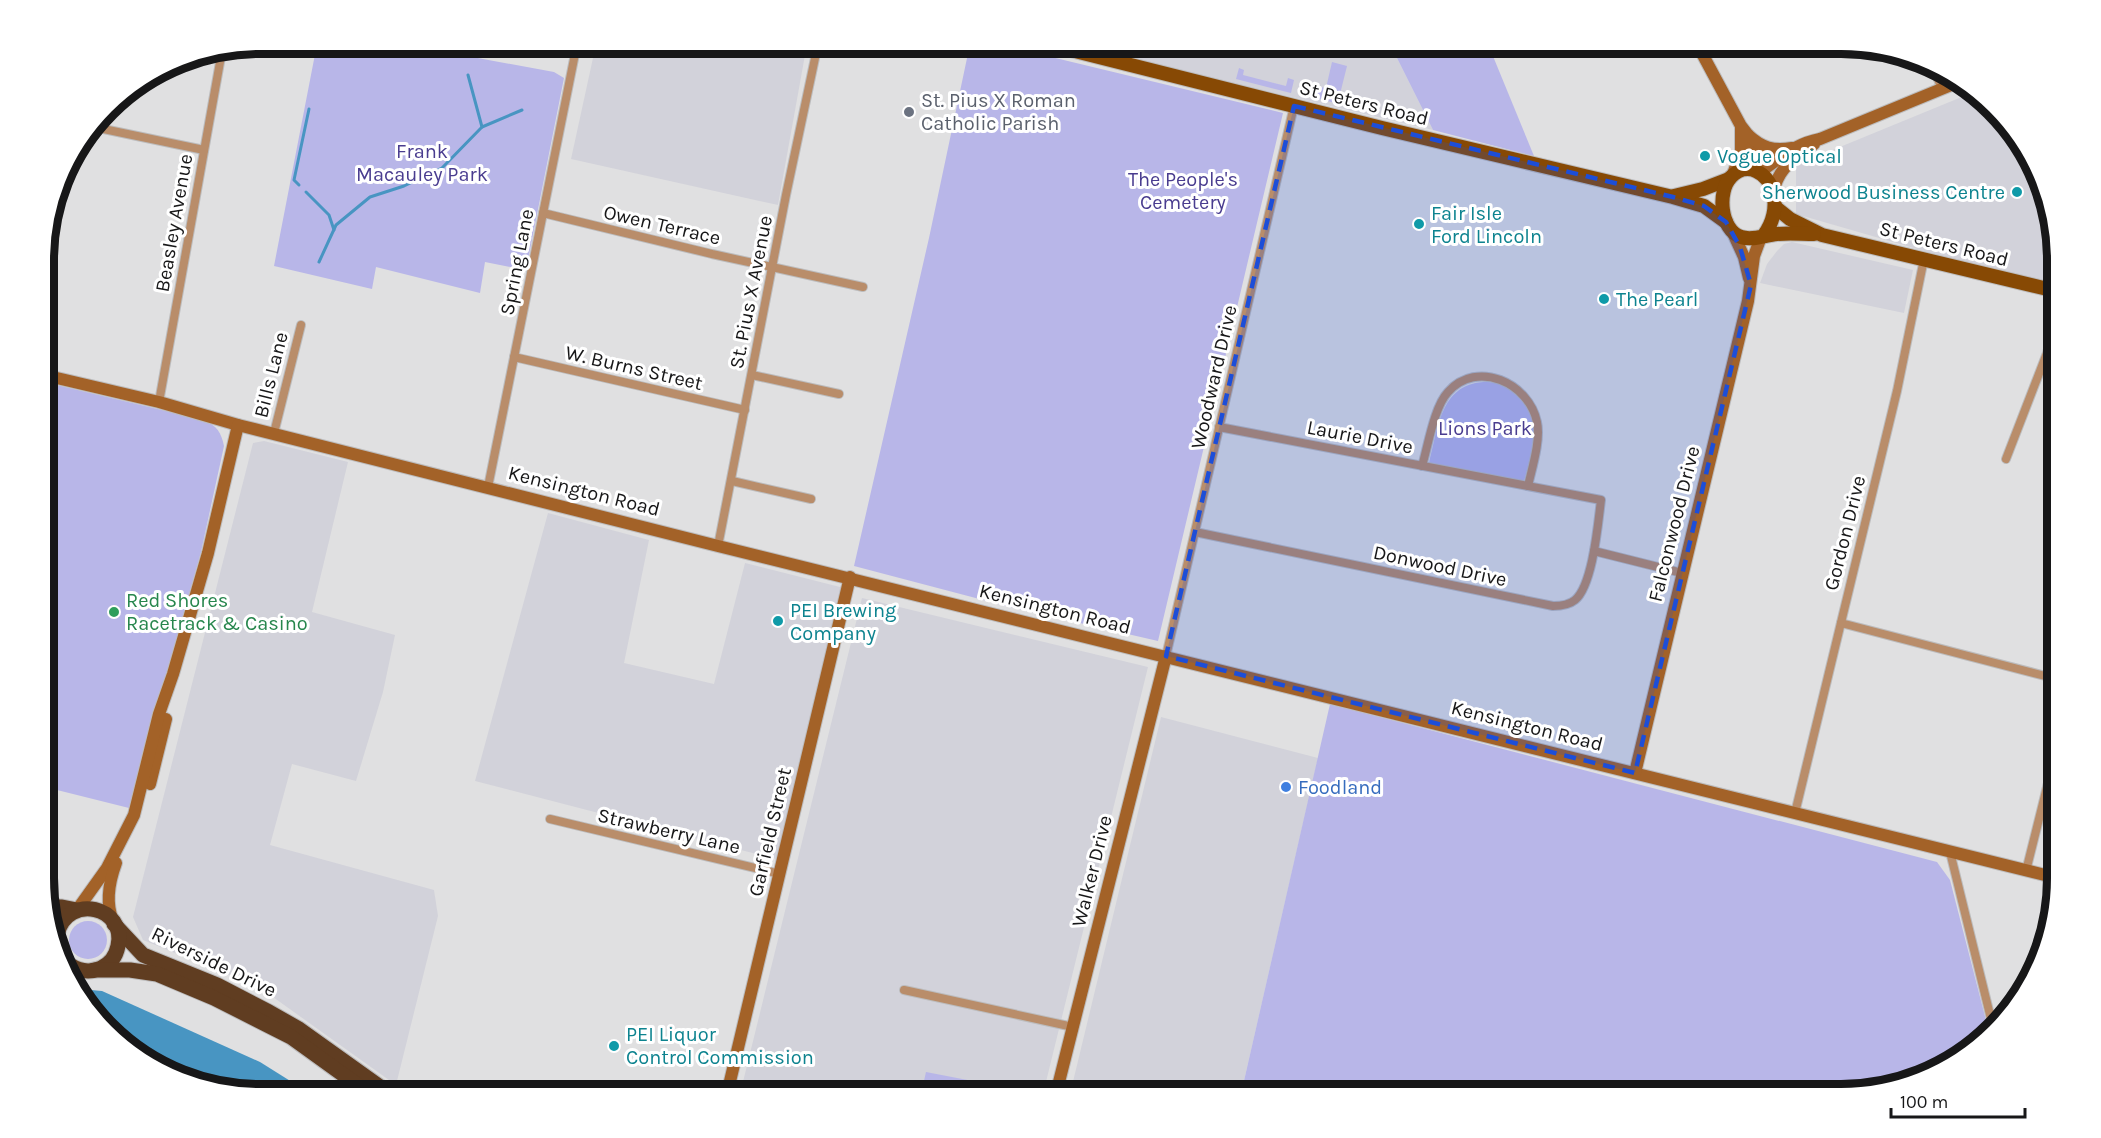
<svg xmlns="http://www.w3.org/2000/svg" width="2101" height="1138" font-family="Karla,sans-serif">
  <rect width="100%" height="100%" fill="#e0e0e1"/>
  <g fill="#d2d2da">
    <polygon points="596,44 807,44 778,205 571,159"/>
    <polygon points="1101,44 1390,44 1433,130 1105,53"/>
    <polygon points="1969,94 2021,139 2056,232 2056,283 1997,272 1796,214 1796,165"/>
    <polygon points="1792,242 1913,270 1904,313 1760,283 1767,264 1777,251 1784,244"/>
    <polygon points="264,441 348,462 312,612 395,635 383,692 356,781 292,764 270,845 434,890 438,916 396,1085 259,987 143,940 133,917 253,443"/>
    <polygon points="548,513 649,540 624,663 714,684 745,563 844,588 776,859 475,781"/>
    <polygon points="862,598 1148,667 1043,1094 927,1073 921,1094 740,1094"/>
    <polygon points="1161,717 1318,758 1241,1094 1070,1094"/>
  </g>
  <g fill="#b8b6e8">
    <polygon points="317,44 399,44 428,49 430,44 457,50 456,54 554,72 564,78 526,270 485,262 480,293 376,267 372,289 274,266"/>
    <polygon points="970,44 997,44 1283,113 1158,641 1006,606 854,566 929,238"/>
    <polygon points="1390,44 1488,44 1534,156 1433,130"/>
    <polygon points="1332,62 1347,66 1338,102 1357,106 1356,108 1311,97 1313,86 1326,88"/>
    <polygon points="1239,68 1244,70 1243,75 1286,86 1288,78 1294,80 1291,93 1236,79"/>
    <path d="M44 382 204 420C217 426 221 432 224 446L201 552 129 808 45 787Z"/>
    <path d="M1483 382C1488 382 1494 382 1498 383 1515 388 1532 408 1534 425 1536 443 1529 464 1524 481L1429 463C1438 429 1440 385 1483 382Z"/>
    <polygon points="1330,704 1937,862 1950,880 1988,1028 1961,1058 1855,1094 1241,1094"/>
    <circle cx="88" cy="940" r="19"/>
    <polygon points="926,1072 1040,1094 921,1094"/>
  </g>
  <polygon fill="#4895c2" points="80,989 102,991 260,1062 311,1094 260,1094 164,1072 88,1010"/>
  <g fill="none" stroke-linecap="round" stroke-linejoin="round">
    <g stroke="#4895c2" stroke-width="3">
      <polyline points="482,127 522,110"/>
      <polyline points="299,185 294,180 309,109"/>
      <polyline points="306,192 329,215 334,230"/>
      <polyline points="319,262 336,225 370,197 404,186 442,168 482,127 468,75"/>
    </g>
    <defs>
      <g id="street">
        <polyline points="1932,65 1942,89"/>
        <polyline points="94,127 204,150"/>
        <polyline points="543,213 712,254 863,287"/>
        <polyline points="514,357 745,410"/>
        <polyline points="752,375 839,394"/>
        <polyline points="159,402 222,51"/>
        <polyline points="274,433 301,325"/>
        <polyline points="2006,459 2047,353 2056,320"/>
        <path d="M1422 466C1428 446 1434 407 1448 392 1477 359 1529 383 1537 422 1541 440 1532 468 1528 486"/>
        <polyline points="732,481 811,499"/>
        <polyline points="488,487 577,44"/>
        <path d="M1195 532 1553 606C1561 606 1569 605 1575 600 1593 585 1598 523 1601 500L1219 427"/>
        <polyline points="718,546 786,195 818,44"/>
        <polyline points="1594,551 1682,573"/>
        <polyline points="1841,623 2057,679"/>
        <polyline points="1166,656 1294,106"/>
        <polyline points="1795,813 1897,391 1924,259"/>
        <polyline points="550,819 780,874"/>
        <polyline points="1950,852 1992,1023"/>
        <polyline points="2026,871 2057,747"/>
        <polyline points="904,990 1073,1027"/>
      </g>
      <g id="secondary">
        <polyline points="1697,44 1741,126 1748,135 1758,171"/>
        <path d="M1748 135C1762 148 1773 151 1792 148"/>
        <path d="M1760 172C1781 158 1794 144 1820 139L1956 83"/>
        <polyline points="1733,174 1741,152 1741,127"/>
        <path d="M1773 192C1780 164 1794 161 1814 144"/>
        <polyline points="1733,233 1744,257 1749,278"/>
        <polyline points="44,375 159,402 238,425 718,546 2057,878"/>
        <polyline points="1635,773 1748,301 1754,256 1761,237"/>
        <polyline points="150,784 166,719"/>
        <polyline points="77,910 107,868 134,815 159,714 173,674 208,553 238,425"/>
        <path d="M113 921C105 902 109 882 116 863"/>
        <polyline points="727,1094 850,577"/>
        <polyline points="1056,1094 1166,656"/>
      </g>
      <g id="primary">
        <polyline points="1047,44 1382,128 1673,197 1704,206 1726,222"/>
        <polyline points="1674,196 1703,189 1729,179"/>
        <polyline points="1775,207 1790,219 1822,235 2056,291"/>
        <path d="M1764 235C1773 223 1777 207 1773 192 1768 173 1747 160 1731 177 1717 191 1720 230 1741 237 1753 241 1765 235 1777 234 1790 233 1802 234 1814 234"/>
      </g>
      <g id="highway">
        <polyline points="46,907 62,907 77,910"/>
        <polyline points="114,924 143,955 217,985 269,1012 299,1029 390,1094"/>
        <path d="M57 934C68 892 127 907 118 946 116 956 110 964 101 968 90 973 79 971 70 965"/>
        <polyline points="94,970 130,970 157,974 214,998 291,1037 370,1094"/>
      </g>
    </defs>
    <use href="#street" stroke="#bcbcbd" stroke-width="10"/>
    <use href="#secondary" stroke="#bcbcbd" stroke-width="14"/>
    <use href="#primary" stroke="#bcbcbd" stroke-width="16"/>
    <use href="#highway" stroke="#bcbcbd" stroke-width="17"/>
    <use href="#street" stroke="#b98d6a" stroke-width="8"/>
    <use href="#secondary" stroke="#a36228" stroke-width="12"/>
    <use href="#primary" stroke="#874904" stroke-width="14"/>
    <use href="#highway" stroke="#603d21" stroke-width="15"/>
  </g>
  <path fill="#1d4ed8" fill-opacity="0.2" stroke="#1d4ed8" stroke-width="4.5" stroke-dasharray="12 8" stroke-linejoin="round" d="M1294 106 1673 197 1704 206 1726 222 1740 247 1751 285 1635 773 1166 656Z"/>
  <circle fill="#6b7280" stroke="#fff" stroke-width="2" cx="909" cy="112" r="6"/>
  <g fill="#0f9aa8" stroke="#fff" stroke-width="2">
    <circle cx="1705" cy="156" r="6"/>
    <circle cx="2017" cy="192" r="6"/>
    <circle cx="1419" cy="224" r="6"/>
    <circle cx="1604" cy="299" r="6"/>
    <circle cx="778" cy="621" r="6"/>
    <circle cx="614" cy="1046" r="6"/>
  </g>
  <circle fill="#2e9e5b" stroke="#fff" stroke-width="2" cx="114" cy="612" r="6"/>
  <circle fill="#3f7fe0" stroke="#fff" stroke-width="2" cx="1286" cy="787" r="6"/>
  <g text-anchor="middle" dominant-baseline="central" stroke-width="6" stroke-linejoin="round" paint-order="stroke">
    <g font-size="20" fill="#5b616d" stroke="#fff" text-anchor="start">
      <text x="921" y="100">St. Pius X Roman<tspan x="921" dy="23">Catholic Parish</tspan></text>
    </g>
    <g font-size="20" fill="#171718" stroke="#fff">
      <text transform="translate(1364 103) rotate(14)">St Peters Road</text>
      <text transform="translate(174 223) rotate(-80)">Beasley Avenue</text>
      <text transform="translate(662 225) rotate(13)">Owen Terrace</text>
      <text transform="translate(1944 244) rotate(14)">St Peters Road</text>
      <text transform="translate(517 262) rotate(-79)">Spring Lane</text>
      <text transform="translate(751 292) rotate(-79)">St. Pius X Avenue</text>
      <text transform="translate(634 368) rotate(13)">W. Burns Street</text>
      <text transform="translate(271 375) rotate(-76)">Bills Lane</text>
      <text transform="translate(1214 377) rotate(-77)">Woodward Drive</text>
      <text transform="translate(1360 437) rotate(11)">Laurie Drive</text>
      <text transform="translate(584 491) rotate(14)">Kensington Road</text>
      <text transform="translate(1674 524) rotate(-76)">Falconwood Drive</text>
      <text transform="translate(1845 533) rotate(-76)">Gordon Drive</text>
      <text transform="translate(1440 566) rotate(12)">Donwood Drive</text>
      <text transform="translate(1055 609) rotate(14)">Kensington Road</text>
      <text transform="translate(1527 726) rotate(14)">Kensington Road</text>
      <text transform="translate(669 831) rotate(13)">Strawberry Lane</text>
      <text transform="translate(770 832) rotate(-77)">Garfield Street</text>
      <text transform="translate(1092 871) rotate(-76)">Walker Drive</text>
      <text transform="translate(214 962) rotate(26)">Riverside Drive</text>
    </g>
    <g font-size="20" fill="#493c8f" stroke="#fff">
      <text x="422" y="151">Frank<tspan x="422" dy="23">Macauley Park</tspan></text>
      <text x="1183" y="179">The People's<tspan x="1183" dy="23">Cemetery</tspan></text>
      <text x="1485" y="428">Lions Park</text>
    </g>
    <g font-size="20" fill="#0d838f" stroke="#fff" text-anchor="start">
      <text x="1717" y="156">Vogue Optical</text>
      <text x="2005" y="192" text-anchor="end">Sherwood Business Centre</text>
      <text x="1431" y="213">Fair Isle<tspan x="1431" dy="23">Ford Lincoln</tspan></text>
      <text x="1616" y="299">The Pearl</text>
      <text x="790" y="610">PEI Brewing<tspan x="790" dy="23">Company</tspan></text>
      <text x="626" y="1034">PEI Liquor<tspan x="626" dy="23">Control Commission</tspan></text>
    </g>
    <g font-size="20" fill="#27864d" stroke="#fff" text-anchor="start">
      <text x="126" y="600">Red Shores<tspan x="126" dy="23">Racetrack &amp; Casino</tspan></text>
    </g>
    <g font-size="20" fill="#366cbe" stroke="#fff" text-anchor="start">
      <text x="1298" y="787">Foodland</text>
    </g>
  </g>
  <path d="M0 0H2101V1138H0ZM260 54H1841A206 206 0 0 1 2047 260V878A206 206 0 0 1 1841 1084H260A206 206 0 0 1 54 878V260A206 206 0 0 1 260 54Z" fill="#fff" fill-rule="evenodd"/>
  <path fill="none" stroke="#171718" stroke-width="8" d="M260 54H1841A206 206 0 0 1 2047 260V878A206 206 0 0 1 1841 1084H260A206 206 0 0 1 54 878V260A206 206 0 0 1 260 54Z"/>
  <path d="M1891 1108v9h134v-9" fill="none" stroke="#171718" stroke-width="3"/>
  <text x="1900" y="1108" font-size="18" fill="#171718" stroke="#ffffff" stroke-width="4.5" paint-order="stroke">100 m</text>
</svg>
